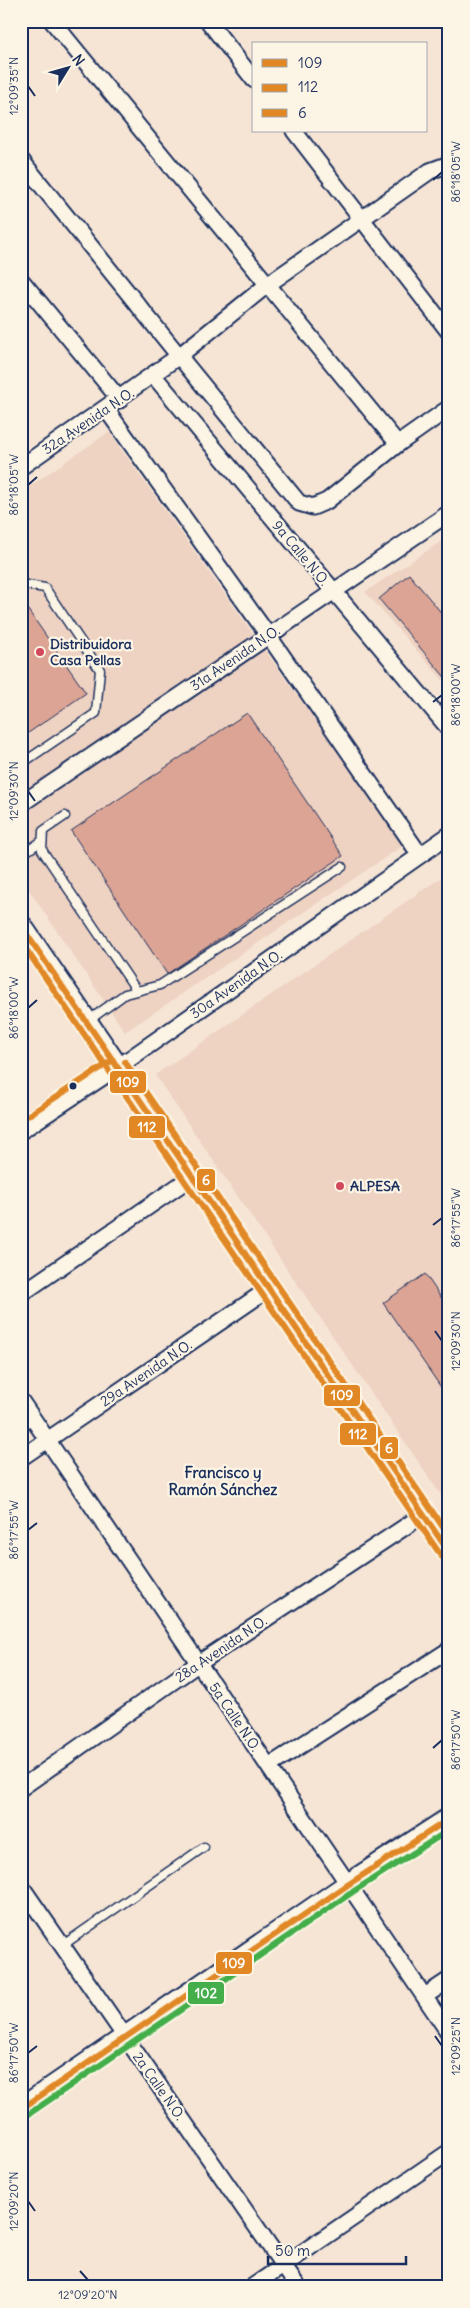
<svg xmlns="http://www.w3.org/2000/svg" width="470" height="2308" font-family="Delius,sans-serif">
  <rect width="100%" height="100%" fill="#f6e5d5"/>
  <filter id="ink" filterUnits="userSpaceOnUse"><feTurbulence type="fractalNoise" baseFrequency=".02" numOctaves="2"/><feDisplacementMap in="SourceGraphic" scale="10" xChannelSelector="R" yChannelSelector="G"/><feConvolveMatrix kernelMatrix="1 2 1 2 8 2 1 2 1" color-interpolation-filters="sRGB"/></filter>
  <g filter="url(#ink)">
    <g fill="#eed2c2">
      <polygon points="109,432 404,845 125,1032 21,878 21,492"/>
      <polygon points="449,536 449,687 365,592"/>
      <polygon points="449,872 449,1507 155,1075"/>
    </g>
    <g fill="#dca494" stroke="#1b2f5e">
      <polygon points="409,574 449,622 449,682 379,599"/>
      <polygon points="21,600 86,693 21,738"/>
      <polygon points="247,713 343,856 167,974 71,831"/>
      <polygon points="425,1274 449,1309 449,1399 383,1303"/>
    </g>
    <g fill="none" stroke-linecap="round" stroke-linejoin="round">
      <defs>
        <g id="lane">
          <polyline points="21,584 45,588 100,670 96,713 21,764"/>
          <polyline points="65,816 43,831 42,850 137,991"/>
          <polyline points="21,855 42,841"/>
          <polyline points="88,1021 125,994 160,985 342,867"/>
          <polyline points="63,1945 204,1847"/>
        </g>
        <g id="street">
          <polyline points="52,21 398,444"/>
          <polyline points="208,21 254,80"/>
          <polyline points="294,131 449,332"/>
          <polyline points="21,160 179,356 267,285 430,171 449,164"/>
          <polyline points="21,280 120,400"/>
          <polyline points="154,376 449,729"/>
          <polyline points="106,409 268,635 420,855"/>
          <polyline points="21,467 179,356 299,503 313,507 327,501 398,444 449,408"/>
          <polyline points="21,804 449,513"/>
          <polyline points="21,1131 118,1067 449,835"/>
          <polyline points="21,1294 193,1176"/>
          <polyline points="21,1401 449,2033"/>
          <polyline points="21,1458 270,1288"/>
          <polyline points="269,1766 449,1650"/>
          <polyline points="21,1788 199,1663 423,1515"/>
          <polyline points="21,1886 298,2287"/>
          <polyline points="425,1996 449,1980"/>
          <polyline points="252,2287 449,2152"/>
        </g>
        <g id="secondary">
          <polyline points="21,926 449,1552"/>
          <polyline points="21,2109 349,1884 449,1819"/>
        </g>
      </defs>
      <use href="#lane" stroke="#1b2f5e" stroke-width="11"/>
      <use href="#street" stroke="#1b2f5e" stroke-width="19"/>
      <use href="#secondary" stroke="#1b2f5e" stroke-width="25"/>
      <use href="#lane" stroke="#fcf5e5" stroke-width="8"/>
      <use href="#street" stroke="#fcf5e5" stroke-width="15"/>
      <use href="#secondary" stroke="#fcf5e5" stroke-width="21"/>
      <defs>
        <g id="bus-1">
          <polyline points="21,926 449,1552"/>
          <polyline points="21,2109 349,1884 449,1819"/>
        </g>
        <polyline id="bus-2" points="21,942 442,1557"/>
        <g id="bus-3">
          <polyline points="125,1062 449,1536"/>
          <polyline points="21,1120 113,1060"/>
        </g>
        <polyline id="bus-4" points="26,2116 354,1891 449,1830"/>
      </defs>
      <use href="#bus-1" stroke="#fcf5e5" stroke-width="10"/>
      <use href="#bus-2" stroke="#fcf5e5" stroke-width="10"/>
      <use href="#bus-3" stroke="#fcf5e5" stroke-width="10"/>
      <use href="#bus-4" stroke="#fcf5e5" stroke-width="10"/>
      <use href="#bus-1" stroke="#e18825" stroke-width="6"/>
      <use href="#bus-2" stroke="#e18825" stroke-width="6"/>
      <use href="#bus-3" stroke="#e18825" stroke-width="6"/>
      <use href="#bus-4" stroke="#43ae4a" stroke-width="6"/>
    </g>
  </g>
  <path fill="none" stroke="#1b2f5e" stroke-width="2" d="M28 86 35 96M433 180 442 172M28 485 37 477M433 702 442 695M28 791 35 801M28 1008 37 1000M433 1225 442 1218M435 1331 442 1341M28 1530 37 1523M433 1748 442 1740M435 2036 442 2046M28 2053 37 2046M28 2201 35 2211M80 2271 88 2280"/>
  <g fill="#d1495b" stroke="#fcf5e5" stroke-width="2">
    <circle cx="40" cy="652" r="5"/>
    <circle cx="340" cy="1186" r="5"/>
  </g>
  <circle fill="#1b2f5e" stroke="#fcf5e5" stroke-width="2" cx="73" cy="1086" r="4.5"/>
  <g text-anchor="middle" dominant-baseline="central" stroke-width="4.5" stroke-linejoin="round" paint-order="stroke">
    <g font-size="14" fill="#1b2f5e" stroke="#fcf5e5">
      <text transform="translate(88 421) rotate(-34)">32a Avenida N.O.</text>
      <text transform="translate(301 553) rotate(50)">9a Calle N.O.</text>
      <text transform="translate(235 658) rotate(-34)">31a Avenida N.O.</text>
      <text transform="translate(236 984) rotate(-35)">30a Avenida N.O.</text>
      <text transform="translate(146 1373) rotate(-34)">29a Avenida N.O.</text>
      <text transform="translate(221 1649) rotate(-34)">28a Avenida N.O.</text>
      <text transform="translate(235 1717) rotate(56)">5a Calle N.O.</text>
      <text transform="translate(159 2086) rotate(55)">2a Calle N.O.</text>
    </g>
    <g font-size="14" font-weight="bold" fill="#1b2f5e" stroke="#fcf5e5" text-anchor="start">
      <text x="50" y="644">Distribuidora<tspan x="50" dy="16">Casa Pellas</tspan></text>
      <text x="350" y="1186">ALPESA</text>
    </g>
    <g font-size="15" font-weight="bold" fill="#1b2f5e" stroke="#fcf5e5">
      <text x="223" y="1472">Francisco y<tspan x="223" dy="17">Ramón Sánchez</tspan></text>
    </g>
  </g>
  <g stroke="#fcf5e5" stroke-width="2">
    <rect x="109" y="1070" width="38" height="24" rx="5" fill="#e18825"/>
    <rect x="128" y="1115" width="38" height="24" rx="5" fill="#e18825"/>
    <rect x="196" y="1168" width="20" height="24" rx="5" fill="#e18825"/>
    <rect x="323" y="1384" width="38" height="23" rx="5" fill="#e18825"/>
    <rect x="339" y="1422" width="38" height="24" rx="5" fill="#e18825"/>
    <rect x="379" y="1436" width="20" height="24" rx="5" fill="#e18825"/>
    <rect x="215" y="1951" width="38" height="24" rx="5" fill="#e18825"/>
    <rect x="187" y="1981" width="38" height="24" rx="5" fill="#43ae4a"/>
  </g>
  <g font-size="14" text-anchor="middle" font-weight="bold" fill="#fff">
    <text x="128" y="1087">109</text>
    <text x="147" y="1132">112</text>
    <text x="206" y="1185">6</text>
    <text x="342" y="1400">109</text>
    <text x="358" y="1439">112</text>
    <text x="389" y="1453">6</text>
    <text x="234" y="1968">109</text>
    <text x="206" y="1998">102</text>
  </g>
  <rect width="470" height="2308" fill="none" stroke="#fcf5e5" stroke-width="55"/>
  <rect x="252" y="42" width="175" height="90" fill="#fcf5e5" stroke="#a2a6af"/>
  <rect x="262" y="59" width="25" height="8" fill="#e18825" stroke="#a2a6af"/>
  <text x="298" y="68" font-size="15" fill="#1b2f5e">109</text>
  <rect x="262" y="84" width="25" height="8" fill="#e18825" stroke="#a2a6af"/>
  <text x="298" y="92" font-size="15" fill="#1b2f5e">112</text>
  <rect x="262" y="109" width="25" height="8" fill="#e18825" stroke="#a2a6af"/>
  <text x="298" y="118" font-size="15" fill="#1b2f5e">6</text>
  <g transform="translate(68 68) rotate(53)" stroke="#fcf5e5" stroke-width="4" paint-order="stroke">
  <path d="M0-4L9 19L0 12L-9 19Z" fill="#1b2f5e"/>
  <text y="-8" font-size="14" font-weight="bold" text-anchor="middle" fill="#1b2f5e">N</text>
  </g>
  <path d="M268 2256v8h138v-8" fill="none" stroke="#1b2f5e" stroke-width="2.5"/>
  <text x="275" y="2256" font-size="15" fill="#1b2f5e" stroke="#fcf5e5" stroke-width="4" paint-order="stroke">50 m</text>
  <rect x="28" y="28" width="414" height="2252" fill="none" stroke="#1b2f5e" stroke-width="2"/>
  <g font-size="12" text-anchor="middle" fill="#1b2f5e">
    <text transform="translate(14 86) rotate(-90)" y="4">12°09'35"N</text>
    <text transform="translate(456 172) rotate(-90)" y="4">86°18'05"W</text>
    <text transform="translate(14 485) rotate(-90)" y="4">86°18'05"W</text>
    <text transform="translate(456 695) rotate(-90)" y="4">86°18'00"W</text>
    <text transform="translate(14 791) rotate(-90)" y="4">12°09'30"N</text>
    <text transform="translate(14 1008) rotate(-90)" y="4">86°18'00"W</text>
    <text transform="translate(456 1218) rotate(-90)" y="4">86°17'55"W</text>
    <text transform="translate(456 1341) rotate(-90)" y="4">12°09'30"N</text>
    <text transform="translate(14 1530) rotate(-90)" y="4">86°17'55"W</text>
    <text transform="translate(456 1740) rotate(-90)" y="4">86°17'50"W</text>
    <text transform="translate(456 2046) rotate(-90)" y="4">12°09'25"N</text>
    <text transform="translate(14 2053) rotate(-90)" y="4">86°17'50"W</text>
    <text transform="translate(14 2201) rotate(-90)" y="4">12°09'20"N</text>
    <text x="88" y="2299">12°09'20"N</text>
  </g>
</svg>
